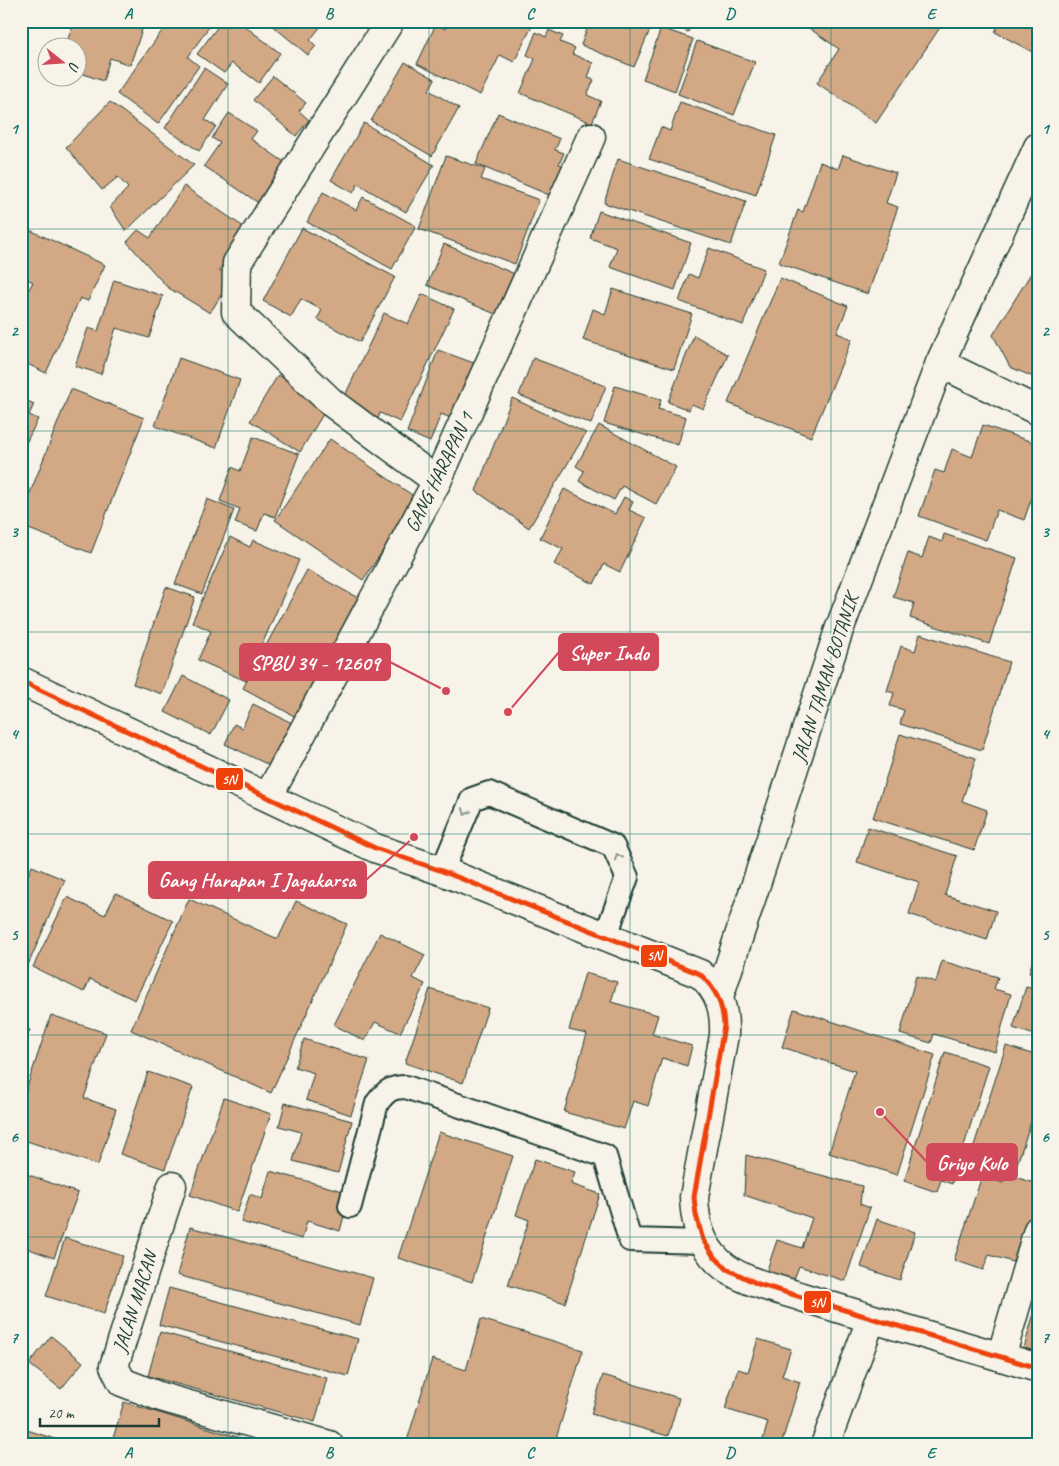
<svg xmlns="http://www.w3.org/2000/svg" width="1059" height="1466" font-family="Caveat,sans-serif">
  <rect width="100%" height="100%" fill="#f7f3e8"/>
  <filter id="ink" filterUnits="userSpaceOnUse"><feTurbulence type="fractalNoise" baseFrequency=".02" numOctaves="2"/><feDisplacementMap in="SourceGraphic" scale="10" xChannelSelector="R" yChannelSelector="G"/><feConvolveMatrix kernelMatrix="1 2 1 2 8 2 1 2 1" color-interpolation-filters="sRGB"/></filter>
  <g filter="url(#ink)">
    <g fill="#d3a885" stroke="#1f3d34">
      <polygon points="74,21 123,21 143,27 130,65 110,58 103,81 78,72 78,48 65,48"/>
      <polygon points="169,21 213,21 188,57 199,66 158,124 117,94"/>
      <polygon points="222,21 238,21 280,53 259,83 232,63 224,73 197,54"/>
      <polygon points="267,21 325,21 310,40 316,46 308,55"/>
      <polygon points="449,21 469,21 477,25 479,21 522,21 532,26 514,62 500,55 480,95 417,64 436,24 445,29"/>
      <polygon points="590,21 642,21 652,25 634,67 581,45"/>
      <polygon points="664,21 693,21 688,32"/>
      <polygon points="805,21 934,21 941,26 876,123 817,83 839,49 803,24"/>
      <polygon points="1000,21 1038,21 1038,55 995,32"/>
      <polygon points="661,28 693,39 675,91 643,79"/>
      <polygon points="549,30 563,36 560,42 575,48 572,54 593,63 588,78 594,80 587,95 601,101 592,123 520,93 535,59 527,55 536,32 546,37"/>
      <polygon points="697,41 755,62 734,115 678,94"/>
      <polygon points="405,62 435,79 429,90 459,108 432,156 371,121"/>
      <polygon points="204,68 228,84 205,120 216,126 199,151 165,128"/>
      <polygon points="273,76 306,103 299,111 309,120 296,136 253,100"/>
      <polygon points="110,102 194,165 126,231 110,207 128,188 118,177 102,190 66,147"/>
      <polygon points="680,102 776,135 756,195 649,159 661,127 670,131"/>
      <polygon points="229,113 257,131 251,139 287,164 260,204 204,166 220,143 212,138"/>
      <polygon points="498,113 560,139 555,150 564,153 559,164 568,168 556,198 476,164"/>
      <polygon points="364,123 434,165 406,212 358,184 353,193 331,180"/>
      <polygon points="843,155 896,173 886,203 898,207 868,294 779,263 798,210 803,212 820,162 838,169"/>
      <polygon points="446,156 485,169 481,179 539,200 515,264 419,229"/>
      <polygon points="618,159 746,201 731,245 604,203"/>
      <polygon points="184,186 248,230 219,270 233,276 210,313 167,287 127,242 138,230 150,238"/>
      <polygon points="323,192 356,210 363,197 416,226 392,269 307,222"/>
      <polygon points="599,211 691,243 675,290 610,267 617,248 590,238"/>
      <polygon points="21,226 105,265 88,301 80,298 46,373 21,361 21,303 33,282 21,276"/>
      <polygon points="302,228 395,277 360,342 317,319 322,310 301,299 291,317 263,301"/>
      <polygon points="444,244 517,275 500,316 427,285"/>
      <polygon points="709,248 764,269 743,325 679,301 689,274 698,278"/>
      <polygon points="1038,262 1038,379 1010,367 993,335"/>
      <polygon points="780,278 848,306 837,333 852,339 811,437 728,403"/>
      <polygon points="114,280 163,296 149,338 116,328 101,374 75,366 88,328 98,331"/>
      <polygon points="613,289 692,314 674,369 583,340 593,309 605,314"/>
      <polygon points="422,294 454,309 400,422 380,413 377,421 341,404 384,313 408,324"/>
      <polygon points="694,335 728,355 703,409 692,404 689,410 668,402"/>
      <polygon points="438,350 482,366 453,419 441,414 430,442 407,432"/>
      <polygon points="179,358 240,380 216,448 155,426"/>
      <polygon points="533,358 606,386 591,424 519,395"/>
      <polygon points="278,375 328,406 300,452 250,421"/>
      <polygon points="615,386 661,400 658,409 686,417 678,445 604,423"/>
      <polygon points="71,389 144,418 91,553 21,526 21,516"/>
      <polygon points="21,398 34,404 29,415 38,419 21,453"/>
      <polygon points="512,398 586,433 529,528 476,491"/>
      <polygon points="599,425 676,467 656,504 622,486 614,500 579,481 584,471 576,466"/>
      <polygon points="983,425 1038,444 1038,480 1024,520 997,510 986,540 919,516 935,470 944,473 952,449 972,457"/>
      <polygon points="253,437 299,454 275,517 264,513 257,531 235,523 240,509 220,501 232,467 240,471"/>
      <polygon points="330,439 418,499 363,580 275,520"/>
      <polygon points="564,489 615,514 624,497 633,502 629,510 646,518 620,572 604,564 594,584 554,564 563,549 540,538"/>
      <polygon points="207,499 234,510 202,594 175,584"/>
      <polygon points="944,534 1017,558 989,644 910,618 914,603 893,597 908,553 922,558 929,537 942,542"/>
      <polygon points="230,537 250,547 253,540 299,560 246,681 198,660 211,631 192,622"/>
      <polygon points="307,570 369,604 305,722 243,688"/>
      <polygon points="166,587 195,597 162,694 133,684"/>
      <polygon points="920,634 1009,662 982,750 900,724 904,710 890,706 894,693 887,691 901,646 915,651"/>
      <polygon points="183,676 229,700 211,735 165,712"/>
      <polygon points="253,704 292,723 271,766 225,744 234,724 242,728"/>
      <polygon points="900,734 976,758 962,801 987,810 974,850 873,818"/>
      <polygon points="868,827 957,856 945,895 996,911 987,940 909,914 919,882 857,862"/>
      <polygon points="32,866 65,880 21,981 21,892"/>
      <polygon points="116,893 173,921 135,1000 90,979 84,992 33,967 67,897 105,915"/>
      <polygon points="189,899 278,939 296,901 347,924 271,1093 131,1030"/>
      <polygon points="380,933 425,955 413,978 425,984 400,1033 375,1022 365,1041 334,1025"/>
      <polygon points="1035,952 1038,953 1038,976 1029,973"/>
      <polygon points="942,961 998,977 994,989 1011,994 995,1052 934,1034 931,1043 900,1034 916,976 936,982"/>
      <polygon points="585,973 617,982 611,1002 658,1015 652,1034 692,1046 687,1066 662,1058 648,1106 633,1101 624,1129 564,1112 587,1034 569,1030"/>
      <polygon points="1026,987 1038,990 1038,1036 1013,1028"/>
      <polygon points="430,989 488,1008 463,1083 405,1063"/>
      <polygon points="794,1009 935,1055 897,1175 829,1153 855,1071 782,1047"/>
      <polygon points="51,1015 106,1033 84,1098 116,1109 98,1165 21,1139 21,1105"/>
      <polygon points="21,1026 30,1030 21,1050"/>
      <polygon points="304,1039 369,1060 351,1115 306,1100 314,1073 295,1067"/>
      <polygon points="1006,1046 1038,1056 1038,1101 1014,1173 970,1158"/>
      <polygon points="945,1052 989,1066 952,1184 941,1180 937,1192 904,1181"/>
      <polygon points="148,1072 193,1087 165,1169 120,1154"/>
      <polygon points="224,1098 271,1114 237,1212 190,1195"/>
      <polygon points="285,1103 352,1121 338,1173 293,1161 301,1132 279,1126"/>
      <polygon points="439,1132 513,1156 472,1282 398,1258"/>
      <polygon points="746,1155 862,1186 860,1204 870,1208 845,1281 799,1266 793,1282 766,1273 777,1240 802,1248 812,1218 744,1195"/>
      <polygon points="535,1159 575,1172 571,1184 600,1194 565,1303 508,1285 529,1220 516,1215"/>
      <polygon points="270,1171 350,1193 340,1231 307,1221 302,1239 241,1222 250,1194 262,1199"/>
      <polygon points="21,1172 78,1193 54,1258 21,1246"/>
      <polygon points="1006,1174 1038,1184 1038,1209 1020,1264 989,1255 983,1270 954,1260 982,1176 1003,1183"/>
      <polygon points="877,1219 915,1232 900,1280 861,1267"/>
      <polygon points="190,1227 373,1278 360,1325 177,1275"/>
      <polygon points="65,1238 123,1256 104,1314 46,1296"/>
      <polygon points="169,1288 358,1339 348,1376 159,1325"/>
      <polygon points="1038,1299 1038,1352 1024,1348"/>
      <polygon points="481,1319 583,1350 554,1445 417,1445 407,1441 432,1359 466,1370"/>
      <polygon points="160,1332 327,1378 315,1422 148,1376"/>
      <polygon points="51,1336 83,1362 61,1389 29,1364"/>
      <polygon points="758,1339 791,1349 782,1376 800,1382 781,1445 762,1443 768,1422 725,1409 738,1369 748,1372"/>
      <polygon points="603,1375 679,1398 668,1436 591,1414"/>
      <polygon points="124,1402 263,1445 111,1445"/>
      <polygon points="21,1428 58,1440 57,1445 21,1445"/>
    </g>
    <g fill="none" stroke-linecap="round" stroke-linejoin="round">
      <defs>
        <g id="lane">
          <polyline points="442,871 472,799 489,793 613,846 627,877 606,935"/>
          <path d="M350 1206 377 1103C386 1091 391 1087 406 1087L605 1156 630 1240 703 1242"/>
        </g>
        <g id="street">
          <polyline points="390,21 237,263 236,312 332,403 437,481"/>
          <polyline points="940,363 1038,411"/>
          <polyline points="268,797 437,481 591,137"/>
          <polyline points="719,997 839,630 940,363 1038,147"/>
          <polyline points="172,1186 114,1366 122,1382 161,1397 329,1445"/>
          <polyline points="1001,1357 1038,1230"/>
          <polyline points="825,1445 871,1319"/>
        </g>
        <path id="secondary" d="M21 681 375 848 442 871 700 974C720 991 725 1010 724 1035L694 1197C695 1222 700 1244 719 1262 740 1282 775 1288 802 1297 880 1322 959 1344 1038 1368"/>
      </defs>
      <use href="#lane" stroke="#1f3d34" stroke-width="26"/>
      <use href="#street" stroke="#1f3d34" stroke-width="31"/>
      <use href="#secondary" stroke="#1f3d34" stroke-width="31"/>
      <use href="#lane" stroke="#f7f3e8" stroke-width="22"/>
      <use href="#street" stroke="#f7f3e8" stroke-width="28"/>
      <use href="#secondary" stroke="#f7f3e8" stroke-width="28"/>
      <defs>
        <path id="bus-1" d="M21 681 375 848 442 871 700 974C716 989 723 1004 724 1026L694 1197 696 1215 703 1240 713 1255 727 1269 758 1284 1038 1368"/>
      </defs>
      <use href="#bus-1" stroke="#f7f3e8" stroke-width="9"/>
      <use href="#bus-1" stroke="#ee420d" stroke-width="5"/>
    </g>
    <defs><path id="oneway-chevron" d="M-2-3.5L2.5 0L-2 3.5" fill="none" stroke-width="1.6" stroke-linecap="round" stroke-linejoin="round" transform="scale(1.25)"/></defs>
    <g stroke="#8b988e">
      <use href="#oneway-chevron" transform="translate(466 812) rotate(112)"/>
      <use href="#oneway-chevron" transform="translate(618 857) rotate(-113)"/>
    </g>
  </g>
  <path fill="none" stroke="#0f766e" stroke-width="1" stroke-opacity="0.55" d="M228 21V1445M429 21V1445M630 21V1445M831 21V1445M21 229H1038M21 431H1038M21 632H1038M21 834H1038M21 1035H1038M21 1237H1038"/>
  <g text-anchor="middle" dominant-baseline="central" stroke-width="4" stroke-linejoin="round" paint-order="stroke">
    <g font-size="20" fill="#1f3d34" stroke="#f7f3e8">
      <text transform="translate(439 472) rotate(-64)">GANG HARAPAN 1</text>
      <text transform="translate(825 678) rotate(-72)">JALAN TAMAN BOTANIK</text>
      <text transform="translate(135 1302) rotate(-72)">JALAN MACAN</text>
    </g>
  </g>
  <path fill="none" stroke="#d1495b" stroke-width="2" d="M508 712L559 652M446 691L390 662M414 837L366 880M880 1112L927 1162"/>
  <g fill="#d1495b" stroke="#f7f3e8" stroke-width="2">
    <circle cx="508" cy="712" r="5"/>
    <circle cx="446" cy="691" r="5"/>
    <circle cx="414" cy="837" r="5"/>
    <circle cx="880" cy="1112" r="5"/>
  </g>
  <g fill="#d1495b" stroke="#d1495b" stroke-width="2">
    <rect x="559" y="634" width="99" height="36" rx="5"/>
    <rect x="240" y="644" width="150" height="36" rx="5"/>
    <rect x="149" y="862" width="217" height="36" rx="5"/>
    <rect x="927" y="1144" width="90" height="36" rx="5"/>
  </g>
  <g font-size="21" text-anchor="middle" font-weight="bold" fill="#fff">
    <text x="609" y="660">Super Indo</text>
    <text x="315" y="670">SPBU 34 - 12609</text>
    <text x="257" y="887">Gang Harapan I Jagakarsa</text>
    <text x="972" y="1170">Griyo Kulo</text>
  </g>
  <g stroke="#f7f3e8" stroke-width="2">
    <rect x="215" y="767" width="29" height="24" rx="5" fill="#ee420d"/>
    <rect x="640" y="944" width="28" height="24" rx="5" fill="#ee420d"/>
    <rect x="803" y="1290" width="29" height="24" rx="5" fill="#ee420d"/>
  </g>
  <g font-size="14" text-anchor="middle" font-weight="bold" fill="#fff">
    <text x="229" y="784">5N</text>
    <text x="654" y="960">5N</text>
    <text x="817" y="1307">5N</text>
  </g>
  <rect width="1059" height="1466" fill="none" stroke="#f7f3e8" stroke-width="55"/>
  <g transform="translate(62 62) rotate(107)"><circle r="24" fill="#f7f3e8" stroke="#a1aaa0"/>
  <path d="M0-4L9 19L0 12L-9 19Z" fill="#d1495b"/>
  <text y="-8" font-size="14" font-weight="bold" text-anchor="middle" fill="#1f3d34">U</text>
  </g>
  <path d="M40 1418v8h119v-8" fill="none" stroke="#1f3d34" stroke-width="2.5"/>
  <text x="48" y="1418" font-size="15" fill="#1f3d34" stroke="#f7f3e8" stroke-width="4" paint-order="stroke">20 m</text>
  <rect x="28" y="28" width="1004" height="1410" fill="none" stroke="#0f766e" stroke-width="2"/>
  <g font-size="16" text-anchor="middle" font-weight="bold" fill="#0f766e">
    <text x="128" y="19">A</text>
    <text x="329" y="19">B</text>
    <text x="530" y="19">C</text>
    <text x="730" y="19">D</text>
    <text x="931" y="19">E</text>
    <text x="14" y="134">1</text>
    <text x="1045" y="134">1</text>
    <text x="14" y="336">2</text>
    <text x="1045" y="336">2</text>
    <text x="14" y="537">3</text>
    <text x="1045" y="537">3</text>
    <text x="14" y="739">4</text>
    <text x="1045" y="739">4</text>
    <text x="14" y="940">5</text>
    <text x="1045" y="940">5</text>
    <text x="14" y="1142">6</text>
    <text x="1045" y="1142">6</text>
    <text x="14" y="1343">7</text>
    <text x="1045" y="1343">7</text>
    <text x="128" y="1458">A</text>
    <text x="329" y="1458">B</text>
    <text x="530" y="1458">C</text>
    <text x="730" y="1458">D</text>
    <text x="931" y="1458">E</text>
  </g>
</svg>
